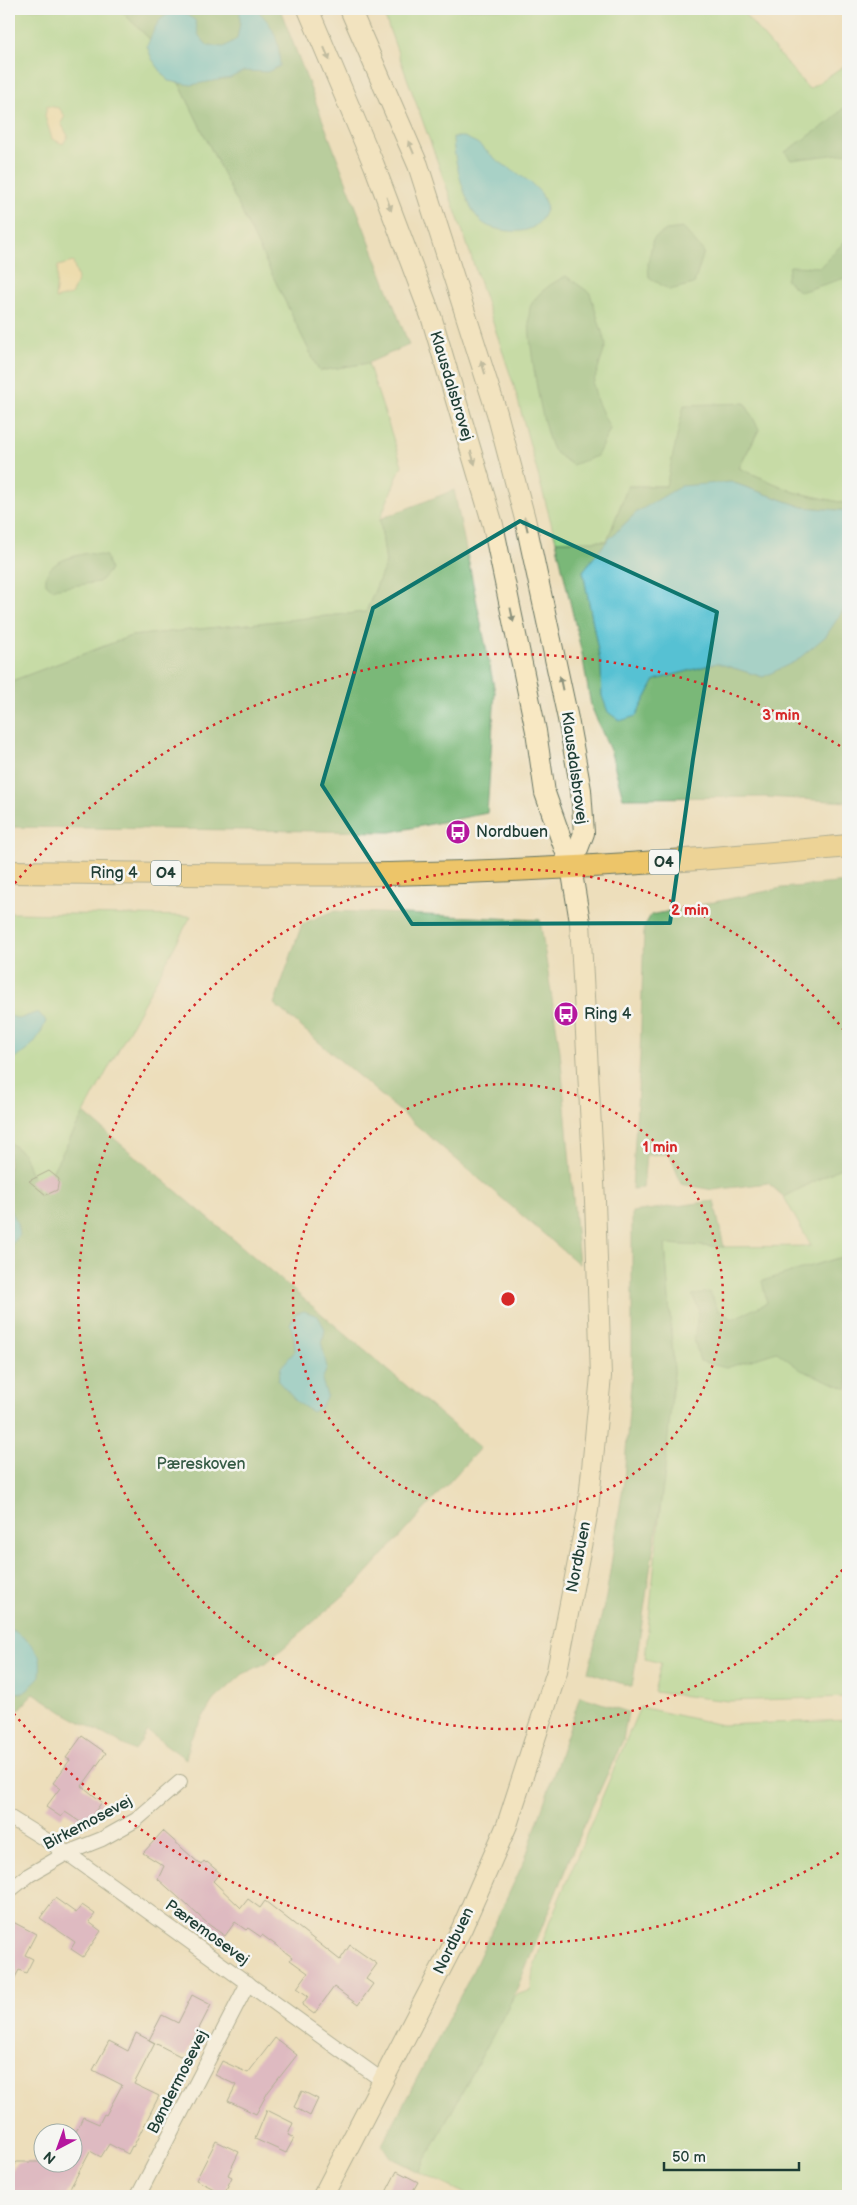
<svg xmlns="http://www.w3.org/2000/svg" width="857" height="2205" font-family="'Balsamiq Sans',sans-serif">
  <rect width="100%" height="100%" fill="#f6f6f2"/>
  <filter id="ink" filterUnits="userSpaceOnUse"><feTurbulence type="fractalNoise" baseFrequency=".02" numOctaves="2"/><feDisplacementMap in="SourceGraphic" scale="10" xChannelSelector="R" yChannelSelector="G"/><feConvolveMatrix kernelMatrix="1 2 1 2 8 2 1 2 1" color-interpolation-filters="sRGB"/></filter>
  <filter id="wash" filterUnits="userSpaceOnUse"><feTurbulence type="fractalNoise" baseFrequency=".0096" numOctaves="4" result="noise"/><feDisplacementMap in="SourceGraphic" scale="20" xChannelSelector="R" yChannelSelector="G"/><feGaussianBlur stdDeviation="1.12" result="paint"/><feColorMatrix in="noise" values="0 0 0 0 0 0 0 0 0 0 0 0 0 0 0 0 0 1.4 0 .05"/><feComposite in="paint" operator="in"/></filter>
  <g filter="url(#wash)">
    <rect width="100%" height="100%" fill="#eddebb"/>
    <g fill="#99d88d" stroke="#5c8a60">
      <polygon points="9,9 119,9 165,54 319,371 368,363 402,465 380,519 386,563 366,612 131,636 9,682"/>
      <polygon points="382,9 740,9 809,89 848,63 848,504 794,492 739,468 759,430 666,486 628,486 607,541 556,541 514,386 464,235"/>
      <polygon points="9,913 191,916 39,1196 24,1154 9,1142"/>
      <polygon points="848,1164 848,1697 728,1701 654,1692 661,1663 645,1659 674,1372 665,1244 724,1247 811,1246 784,1197"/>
      <polygon points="640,1707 722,1725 848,1720 848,2196 470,2196 419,2172 514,1996 531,1990 533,1969 550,1921"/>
    </g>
    <g fill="#7ab878" stroke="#4c7a56">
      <polygon points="119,9 280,9 409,345 368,363 319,371 165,54"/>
      <polygon points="848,103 848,153 791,160 785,152 831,121"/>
      <polygon points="683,228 704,252 694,284 669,290 649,277 648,264 653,239 666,230"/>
      <polygon points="848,238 848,277 800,292 786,280 790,266 820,267"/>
      <path d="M566 276 590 293 606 345 593 384 597 401 610 429 597 456 572 465C567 461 559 456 554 451 543 436 523 320 531 305 539 291 552 283 566 276Z"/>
      <polygon points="745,403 759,429 739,468 794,492 848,504 848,511 803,507 731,482 637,512 607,541 583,571 601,666 602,696 636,716 655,680 717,663 763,677 826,636 848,601 848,802 766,797 623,798 611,753 591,706 582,654 556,541 607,541 628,486 666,486 684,405"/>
      <polygon points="454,490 495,692 487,813 391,832 9,827 9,682 131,636 366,612 386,563 380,519"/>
      <path d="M87 553 106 556 110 570 99 582 52 589 46 584C43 562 71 557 87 553Z"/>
      <polygon points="848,882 848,1164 784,1197 768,1183 713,1190 681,1184 670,1154 646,1155 643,1188 632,1189 640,1056 644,927 651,915 782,888"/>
      <polygon points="333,911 540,920 560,1051 579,1264 274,1004 302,924"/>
      <path d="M84 1113 480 1448 357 1584 266 1663 243 1674 212 1702 190 1739 186 1759 147 1731 135 1751 66 1714 34 1693 11 1719H9V1692L24 1693 40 1659C31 1646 23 1636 9 1628V1248L12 1245 17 1223 9 1208V1142L24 1154 39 1196Z"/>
      <polygon points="714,1201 724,1247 665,1244 674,1372 664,1480 632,1687 588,1672 606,1597 624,1480 632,1367 632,1212"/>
      <polygon points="848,1255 848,1389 801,1370 777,1352 726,1368 700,1361 694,1339 699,1310 692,1295 710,1292 718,1310 732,1319 767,1303 762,1281"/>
      <polygon points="580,1696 628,1712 623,1740 581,1831 514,1996 419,2172 390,2157 382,2145 468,1981 525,1859"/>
    </g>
    <g fill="#eeda9e" stroke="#868c69">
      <polygon points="47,106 59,108 65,116 61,123 68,136 63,144 52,139 45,116"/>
      <polygon points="73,262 78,279 71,295 55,299 58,266"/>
    </g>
    <g fill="#57c1d3" stroke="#3b7f84">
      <path d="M240 9H256C275 27 279 40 280 66L267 72 244 71 230 78 191 85 168 81 152 59 147 46C156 26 157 15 180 11L195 20 199 36 208 46 224 47 237 39 240 23Z"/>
      <path d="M453 137H464L477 143 498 161 530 182 541 193 547 207C540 230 524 234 502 230 492 228 484 226 478 218 465 204 453 157 453 137Z"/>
      <polygon points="731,482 803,507 848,511 848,603 826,636 796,661 763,677 717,663 655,680 636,716 620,721 608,712 602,696 601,666 583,571 607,541 637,512 681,486"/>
      <path d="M38 1012 46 1021C40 1038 27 1055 9 1060V1015L19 1019Z"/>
      <polygon points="9,1208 17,1223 19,1235 9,1248"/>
      <polygon points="304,1311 318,1316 325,1329 322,1345 327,1368 322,1380 327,1396 320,1408 312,1412 297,1402 278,1381 281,1367 295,1351 294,1338 290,1324 296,1313"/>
      <path d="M9 1628C20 1634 37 1646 40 1659 41 1664 40 1671 40 1676L24 1693 9 1692Z"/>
    </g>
    <g id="blocks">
      <g fill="#cd8ec7">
        <polygon points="49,1171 59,1179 57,1190 46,1195 29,1181"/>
        <polygon points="82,1736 106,1753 82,1786 102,1802 85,1825 65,1812 61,1817 46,1807 60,1788 53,1783 70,1760 66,1758"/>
        <polygon points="163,1831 201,1865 204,1861 206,1863 207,1862 220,1873 213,1881 241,1908 248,1899 260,1908 265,1901 340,1960 350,1945 377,1964 366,1979 373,1984 358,2005 334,1987 314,2014 302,2005 308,1996 297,1988 308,1973 290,1960 292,1957 262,1935 261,1937 248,1928 246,1930 235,1922 225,1936 208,1924 158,1879 164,1866 143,1853"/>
        <polygon points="55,1898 76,1913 82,1905 95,1914 89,1922 101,1931 83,1957 71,1949 75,1942 40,1918"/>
        <polygon points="13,1922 36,1934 25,1955 33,1959 26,1973 19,1970 9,1989 9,1931"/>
        <polygon points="192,1995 211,2005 185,2056 180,2056 149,2040 162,2015 178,2023"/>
        <polygon points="136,2033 155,2043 134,2084 159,2096 133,2147 132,2146 128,2154 109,2144 101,2157 90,2151 66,2196 9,2196 9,2176 16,2162 72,2162 72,2140 83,2117 99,2124 104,2114 106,2115 122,2085 93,2070 109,2041 128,2051"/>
        <polygon points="275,2038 297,2055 268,2092 256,2114 228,2101 236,2085 215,2075 222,2061 248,2073"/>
        <polygon points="302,2091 318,2099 310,2116 294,2107"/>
        <polygon points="267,2110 293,2123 288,2135 294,2138 286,2153 255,2139"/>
        <polygon points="216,2141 239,2152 228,2175 232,2177 224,2194 196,2180"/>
        <polygon points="397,2171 418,2182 410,2196 384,2196"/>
      </g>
    </g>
  </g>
  <g filter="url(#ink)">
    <use href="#blocks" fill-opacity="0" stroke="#677563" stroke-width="1"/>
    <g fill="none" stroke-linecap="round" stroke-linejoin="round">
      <defs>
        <g id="street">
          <polyline points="9,1817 67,1853 383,2081"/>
          <polyline points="9,1891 29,1875 67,1853 102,1839 136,1820 180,1782"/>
          <polyline points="138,2196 248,1983"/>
        </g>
        <g id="secondary">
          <polyline points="308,9 374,165 431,316 493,525 536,731 545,793 571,867 580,922 595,1201 601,1376 588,1510 557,1671 507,1825 462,1928 323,2196"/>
          <polyline points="350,9 418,165 497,413 525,519 568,719 581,790 584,833 571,867"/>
        </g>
        <path id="primary" d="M9 872C135 873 262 876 389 874 542 871 696 861 848 846"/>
      </defs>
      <use href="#street" stroke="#677563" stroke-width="16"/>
      <use href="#secondary" stroke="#677563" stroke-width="22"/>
      <use href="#primary" stroke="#677563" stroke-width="24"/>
      <use href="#street" stroke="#fff" stroke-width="14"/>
      <use href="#secondary" stroke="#f8e8c3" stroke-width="20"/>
      <use href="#primary" stroke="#edc569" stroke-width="22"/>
    </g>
    <defs><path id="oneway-solid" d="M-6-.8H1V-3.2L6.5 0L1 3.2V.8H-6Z" transform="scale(1.25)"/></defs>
    <g fill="#8c927c">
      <use href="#oneway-solid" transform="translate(327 54) rotate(67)"/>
      <use href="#oneway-solid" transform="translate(411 147) rotate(-113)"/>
      <use href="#oneway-solid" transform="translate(389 204) rotate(70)"/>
      <use href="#oneway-solid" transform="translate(483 367) rotate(-107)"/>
      <use href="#oneway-solid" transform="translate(473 458) rotate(73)"/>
      <use href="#oneway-solid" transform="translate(526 524) rotate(-103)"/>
      <use href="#oneway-solid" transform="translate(512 615) rotate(78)"/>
      <use href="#oneway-solid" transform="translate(561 683) rotate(-102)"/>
    </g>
  </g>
  <path d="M0 0H857V2205H0ZM520 521 717 612 693 759 670 923 412 924 322 785 373 608Z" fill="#eddebb" fill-opacity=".55" fill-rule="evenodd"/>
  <path fill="none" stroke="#0f766e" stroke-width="4" stroke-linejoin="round" d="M520 521 717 612 693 759 670 923 412 924 322 785 373 608Z"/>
  <g fill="none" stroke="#d62828" stroke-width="2.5" stroke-dasharray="2.5 5">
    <circle cx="508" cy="1299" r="215"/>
    <path d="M847 1564A430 430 0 1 1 847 1034"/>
    <path d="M845 1849A645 645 0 0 1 10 1709M10 889A645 645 0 0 1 845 749"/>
  </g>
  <defs>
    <symbol id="bus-disc" viewBox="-11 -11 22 22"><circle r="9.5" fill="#b5179e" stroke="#f6f6f2"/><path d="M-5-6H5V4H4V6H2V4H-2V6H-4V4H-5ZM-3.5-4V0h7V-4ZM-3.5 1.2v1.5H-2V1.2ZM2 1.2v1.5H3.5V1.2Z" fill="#fff"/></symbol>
  </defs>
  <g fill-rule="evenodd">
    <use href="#bus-disc" x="444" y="818" width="28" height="28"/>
    <use href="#bus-disc" x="552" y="1000" width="28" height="28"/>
  </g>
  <g text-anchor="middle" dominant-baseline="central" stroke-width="5" stroke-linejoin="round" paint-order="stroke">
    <g fill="#f6f6f2" stroke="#60746d" stroke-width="1">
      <rect x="649" y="849.5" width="30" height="25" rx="4"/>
      <rect x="151" y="860.5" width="30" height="25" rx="4"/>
    </g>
    <g font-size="15" font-weight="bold" fill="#1f3d34">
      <text x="664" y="862">O4</text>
      <text x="166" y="873">O4</text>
    </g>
    <g font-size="16" fill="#1f3d34" stroke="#f6f6f2">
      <text transform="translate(451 386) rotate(73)">Klausdalsbrovej</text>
      <text transform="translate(574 768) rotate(82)">Klausdalsbrovej</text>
      <text x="114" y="873">Ring 4</text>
      <text transform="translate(579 1557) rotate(-79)">Nordbuen</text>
      <text transform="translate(88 1823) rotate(-28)">Birkemosevej</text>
      <text transform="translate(207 1933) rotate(36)">Pæremosevej</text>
      <text transform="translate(454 1941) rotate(-64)">Nordbuen</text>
      <text transform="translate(178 2082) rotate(-63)">Bøndermosevej</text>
    </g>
    <g font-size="16" fill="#1f3d34" stroke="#f6f6f2" text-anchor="start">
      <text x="476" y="832">Nordbuen</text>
      <text x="584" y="1014">Ring 4</text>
    </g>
    <g font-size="16" fill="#375c46" stroke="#f6f6f2">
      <text x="201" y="1464">Pæreskoven</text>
    </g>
  </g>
  <circle cx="508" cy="1299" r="8" fill="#d62828" stroke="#f6f6f2" stroke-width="2.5"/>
  <g font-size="15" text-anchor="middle" font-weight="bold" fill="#d62828" stroke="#f6f6f2" stroke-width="5" stroke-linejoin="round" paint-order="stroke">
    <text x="781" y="720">3 min</text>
    <text x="690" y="915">2 min</text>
    <text x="660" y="1152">1 min</text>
  </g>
  <rect width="857" height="2205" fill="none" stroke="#f6f6f2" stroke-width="30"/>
  <g transform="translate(58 2148) rotate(221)"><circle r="24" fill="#f6f6f2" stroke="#a0aca6"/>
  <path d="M0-4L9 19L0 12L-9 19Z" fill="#b5179e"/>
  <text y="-8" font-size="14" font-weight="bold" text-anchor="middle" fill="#1f3d34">N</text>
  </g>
  <path d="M664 2162v8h135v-8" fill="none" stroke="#1f3d34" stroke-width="2.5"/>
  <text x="672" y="2162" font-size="15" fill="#1f3d34" stroke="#f6f6f2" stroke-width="4" paint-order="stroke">50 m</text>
</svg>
